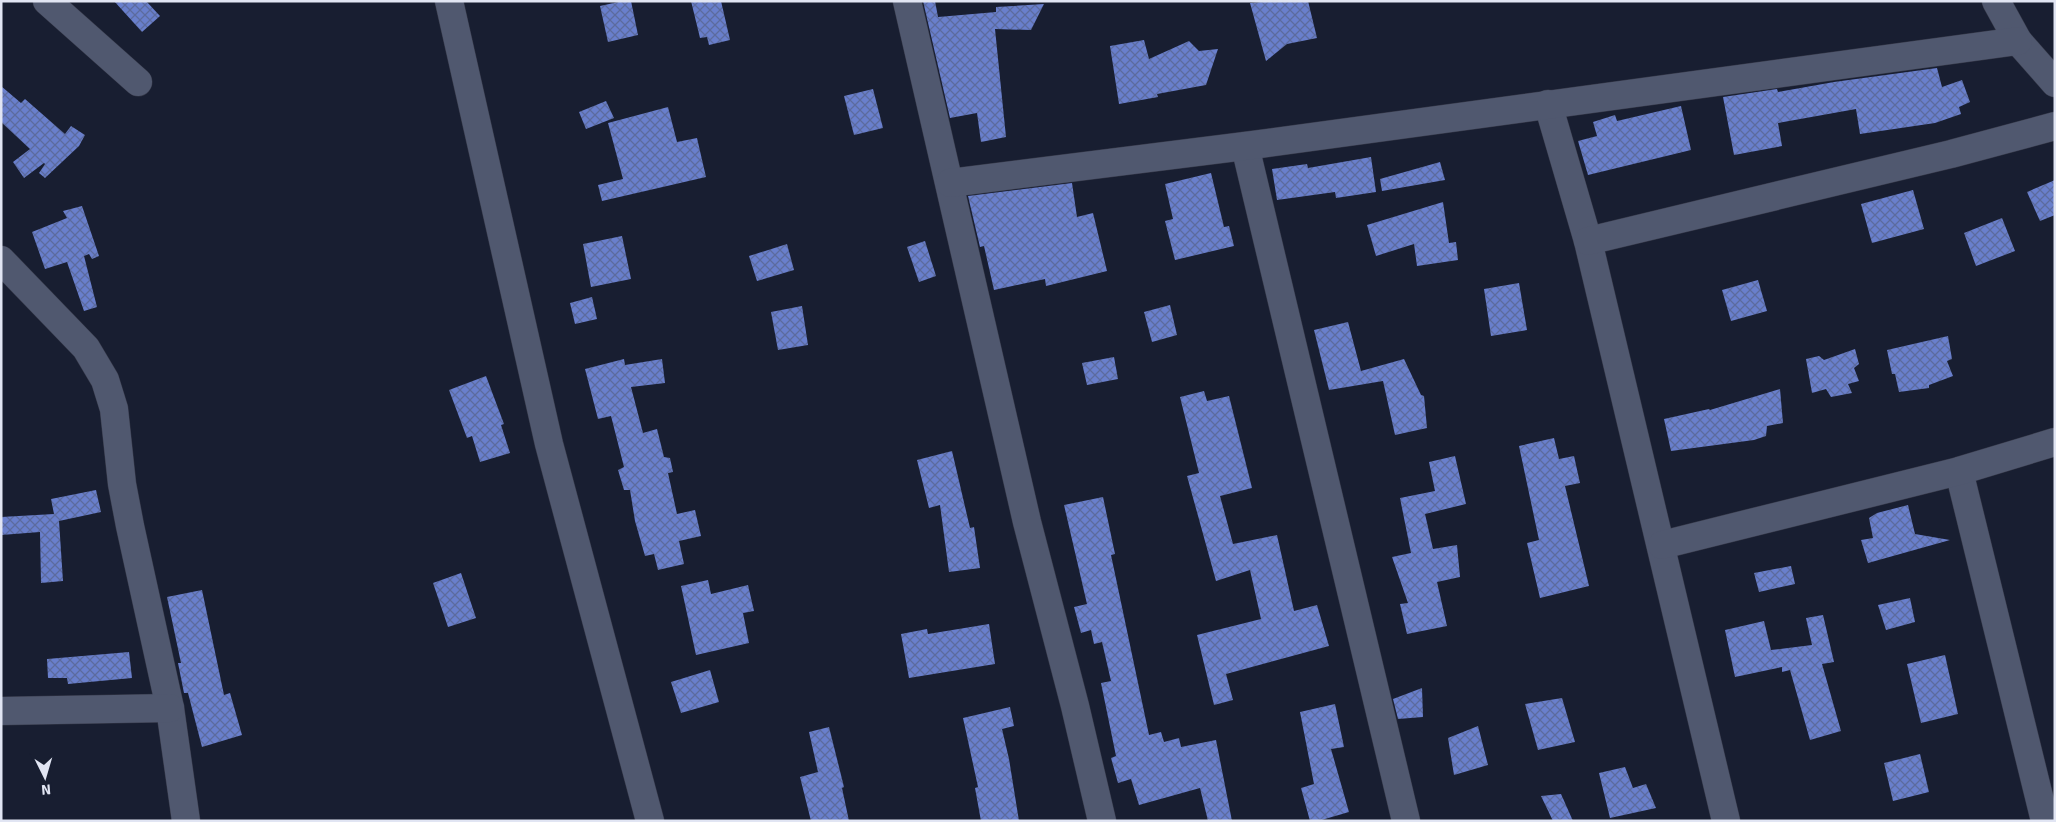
<svg xmlns="http://www.w3.org/2000/svg" width="2056" height="822" font-family="Signika,sans-serif">
  <defs>
    <pattern id="building-cross-hatch" width="8" height="8" patternUnits="userSpaceOnUse" patternTransform="scale(1.25)"><rect width="8" height="8" fill="#697fcc"/><path d="M0 0l8 8M0 8l8-8" fill="none" stroke="#5c6b9e"/></pattern>
  </defs>
  <rect width="100%" height="100%" fill="#181e31"/>
  <g fill="url(#building-cross-hatch)">
    <polygon points="114,1 146,1 160,16 142,32"/>
    <polygon points="623,1 631,1 638,35 608,42 600,6"/>
    <polygon points="691,1 721,1 730,40 709,45 707,37 700,38"/>
    <polygon points="923,1 935,1 938,17 996,12 996,7 1044,4 1031,30 995,29 1006,137 981,142 977,113 950,118"/>
    <polygon points="1277,1 1308,1 1317,38 1287,44 1266,61 1250,3"/>
    <polygon points="1144,40 1149,59 1189,41 1199,51 1218,49 1206,85 1157,94 1158,97 1119,104 1110,46"/>
    <polygon points="1937,68 1942,87 1962,80 1970,102 1959,107 1961,114 1935,123 1860,134 1856,109 1778,123 1782,146 1734,155 1723,97 1777,89 1778,92 1834,82"/>
    <polygon points="1,86 21,103 25,99 65,134 71,126 85,135 79,146 45,178 39,173 45,164 44,163 24,178 13,162 30,149 1,122"/>
    <polygon points="873,89 883,128 854,135 844,96"/>
    <polygon points="606,101 614,118 586,129 579,112"/>
    <polygon points="1681,106 1691,150 1588,175 1578,141 1597,136 1593,122 1615,115 1617,121"/>
    <polygon points="668,107 677,142 697,138 706,177 602,201 598,185 623,179 608,123"/>
    <polygon points="1371,157 1376,192 1336,198 1335,192 1277,200 1272,169 1307,164 1308,168"/>
    <polygon points="1440,162 1445,180 1382,191 1380,179"/>
    <polygon points="1211,173 1224,227 1229,226 1234,246 1175,260 1165,221 1173,219 1165,184"/>
    <polygon points="2055,180 2055,215 2040,221 2027,192"/>
    <polygon points="1072,183 1077,217 1093,213 1107,271 1046,286 1045,279 994,290 984,246 980,247 968,196"/>
    <polygon points="1913,190 1924,229 1872,243 1861,204"/>
    <polygon points="1443,202 1449,243 1456,242 1458,260 1417,266 1414,244 1376,256 1367,225"/>
    <polygon points="82,206 99,256 92,259 89,254 84,256 97,307 84,311 67,262 45,269 32,232 67,218 63,211"/>
    <polygon points="2002,218 2015,251 1976,266 1964,233"/>
    <polygon points="622,236 631,279 591,287 583,244"/>
    <polygon points="925,241 936,276 919,282 907,247"/>
    <polygon points="787,244 794,270 757,281 749,256"/>
    <polygon points="1758,280 1767,311 1731,321 1722,290"/>
    <polygon points="1519,283 1527,330 1491,336 1484,289"/>
    <polygon points="592,297 597,319 575,324 570,303"/>
    <polygon points="1170,305 1177,335 1152,342 1144,312"/>
    <polygon points="802,306 808,345 778,350 771,312"/>
    <polygon points="1348,322 1361,371 1404,359 1421,395 1424,396 1427,428 1395,435 1383,381 1329,390 1314,330"/>
    <polygon points="1948,336 1952,359 1947,361 1953,376 1929,385 1929,388 1899,392 1895,374 1892,374 1887,350"/>
    <polygon points="1855,349 1859,364 1854,368 1859,381 1848,384 1852,393 1831,397 1826,389 1812,393 1806,359 1819,356 1824,360"/>
    <polygon points="1114,357 1118,379 1087,385 1082,363"/>
    <polygon points="624,359 625,365 662,359 665,383 631,387 643,433 657,429 664,457 670,458 673,472 668,473 677,514 695,510 701,536 679,541 684,564 658,570 654,554 645,556 635,521 630,490 624,490 618,470 624,467 611,416 598,419 585,369"/>
    <polygon points="486,376 504,424 501,425 510,453 480,462 472,436 467,438 449,390"/>
    <polygon points="1780,389 1783,423 1767,426 1766,436 1754,440 1671,451 1664,419 1709,409 1710,410"/>
    <polygon points="1204,391 1207,401 1229,396 1252,488 1220,496 1233,544 1277,535 1294,611 1317,605 1329,646 1226,674 1233,700 1214,705 1197,635 1261,619 1250,570 1216,581 1187,476 1199,473 1180,397"/>
    <polygon points="1554,438 1559,459 1574,456 1580,483 1565,486 1589,586 1540,598 1527,543 1539,540 1519,446"/>
    <polygon points="952,451 970,528 974,527 980,568 949,572 940,505 929,508 917,460"/>
    <polygon points="1455,456 1466,504 1425,514 1433,549 1457,545 1460,577 1437,582 1447,626 1407,634 1400,604 1408,603 1392,557 1411,553 1400,498 1435,491 1429,462"/>
    <polygon points="96,490 101,512 59,521 63,581 41,583 40,532 1,535 1,517 54,514 51,499"/>
    <polygon points="1103,497 1115,554 1111,555 1149,735 1161,732 1164,742 1179,738 1181,747 1216,740 1232,821 1208,821 1200,788 1139,805 1131,779 1118,783 1111,758 1116,756 1101,683 1111,681 1102,642 1094,644 1091,630 1081,633 1074,607 1087,604 1064,505"/>
    <polygon points="1908,505 1915,534 1950,540 1868,563 1861,540 1873,538 1869,518 1877,513"/>
    <polygon points="1791,566 1795,584 1759,592 1754,573"/>
    <polygon points="461,573 476,618 448,627 433,583"/>
    <polygon points="708,580 711,594 748,585 754,611 743,613 749,643 696,655 681,586"/>
    <polygon points="202,590 224,695 230,693 242,735 202,747 188,693 184,693 178,663 181,663 167,597"/>
    <polygon points="1910,598 1915,622 1886,630 1878,605"/>
    <polygon points="1823,615 1834,662 1822,664 1841,731 1810,740 1790,670 1782,672 1782,667 1735,677 1725,630 1764,621 1771,650 1812,645 1806,618"/>
    <polygon points="989,624 995,664 909,678 901,634 927,629 928,634"/>
    <polygon points="129,652 132,678 68,684 67,678 48,678 47,659"/>
    <polygon points="1945,655 1958,714 1921,723 1907,664"/>
    <polygon points="710,670 719,702 681,713 671,682"/>
    <polygon points="1422,688 1423,717 1398,719 1393,699"/>
    <polygon points="1562,698 1575,742 1538,750 1525,704"/>
    <polygon points="1335,704 1344,747 1331,749 1349,812 1318,821 1310,821 1301,788 1314,784 1300,712"/>
    <polygon points="1010,707 1014,726 1002,729 1009,759 1019,821 981,821 975,788 978,787 963,718"/>
    <polygon points="1478,726 1488,765 1454,775 1448,738"/>
    <polygon points="829,727 844,787 842,788 849,821 811,821 800,777 818,772 809,732"/>
    <polygon points="1920,754 1929,792 1893,801 1884,763"/>
    <polygon points="1625,767 1633,788 1646,784 1656,808 1610,818 1599,773"/>
    <polygon points="1561,794 1573,821 1553,821 1541,796"/>
  </g>
  <g fill="none" stroke-linecap="round" stroke-linejoin="round">
    <defs>
      <g id="minor">
        <polyline points="47,1 138,82"/>
        <polyline points="449,1 549,444 650,821"/>
        <polyline points="907,1 1027,522 1075,706 1102,821"/>
        <polyline points="1996,1 2018,41 2055,83"/>
        <polyline points="1548,104 1588,241 1726,821"/>
        <polyline points="1245,146 1406,821"/>
        <polyline points="950,183 1245,146 2018,41"/>
        <polyline points="1588,241 1951,154 2055,126"/>
        <polyline points="1,260 86,348 105,380 114,409 122,484 130,526 170,708 186,821"/>
        <polyline points="1959,471 2045,821"/>
        <polyline points="1662,545 1959,471 2055,442"/>
        <polyline points="1,711 170,708"/>
      </g>
    </defs>
    <use href="#minor" stroke="#353848" stroke-width="29"/>
    <use href="#minor" stroke="#50586f" stroke-width="28"/>
  </g>
  <rect width="2056" height="822" fill="none" stroke="#e1e5f3" stroke-width="5"/>
  <g transform="translate(45 777) rotate(175)" stroke="#181e31" stroke-width="4" paint-order="stroke">
  <path d="M0-4L9 19L0 12L-9 19Z" fill="#e1e5f3"/>
  <text y="-8" font-size="14" font-weight="bold" text-anchor="middle" fill="#e1e5f3">N</text>
  </g>
</svg>
